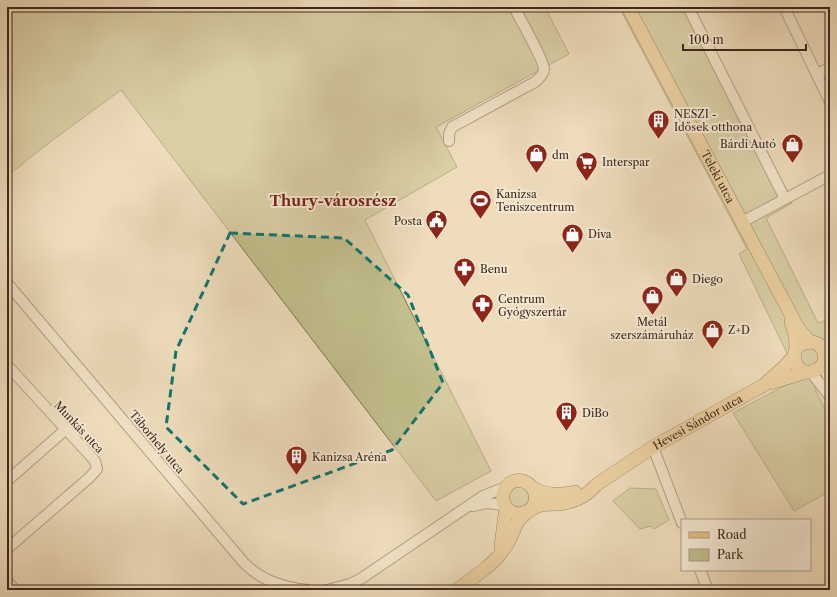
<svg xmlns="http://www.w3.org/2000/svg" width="837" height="597" font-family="'Libre Caslon Text',serif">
  <rect width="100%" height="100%" fill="#eedcbb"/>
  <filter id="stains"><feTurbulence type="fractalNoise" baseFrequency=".005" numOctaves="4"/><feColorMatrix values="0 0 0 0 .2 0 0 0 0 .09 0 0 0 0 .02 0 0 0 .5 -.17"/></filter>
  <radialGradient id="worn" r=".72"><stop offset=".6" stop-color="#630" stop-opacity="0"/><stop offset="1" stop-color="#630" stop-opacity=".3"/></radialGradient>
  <g fill="#c1be8b" stroke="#7f7353">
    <polygon points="7,7 545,7 569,54 436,127 457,167 365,220 491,471 436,501 121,90 54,139 7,176"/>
    <polygon points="619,7 687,7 792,203 766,218 818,323 830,319 830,379 814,387 830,419 830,491 794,511 733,413 799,378 739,254 747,249"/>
    <circle cx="519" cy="497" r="10"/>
    <polygon points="630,488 656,489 669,520 654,529 651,526 640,529 613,501"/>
  </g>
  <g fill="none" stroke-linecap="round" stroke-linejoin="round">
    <defs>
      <g id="minor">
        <polyline points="688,7 785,199"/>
        <polyline points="784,7 830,102"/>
        <polyline points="817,74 830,68"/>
        <path d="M449 141V134L452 127 535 82C538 79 544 75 544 69 543 58 520 19 514 7"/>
        <polyline points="742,222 830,175"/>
        <path d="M7 283 244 563C262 581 283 587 307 590"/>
        <polyline points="823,364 830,382"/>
        <polyline points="7,365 85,450 95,461 97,469 90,477 7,549"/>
        <polyline points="811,372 830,397"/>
        <polyline points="653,447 682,523"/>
        <polyline points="7,481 65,430"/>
        <polyline points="473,506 487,503 504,505"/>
        <polyline points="700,570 708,590"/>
        <polyline points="7,581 15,590"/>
        <polyline points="327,590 350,584 362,578 483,496 506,487"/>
      </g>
      <g id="major">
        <path id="s1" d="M628 7 798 328 810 342"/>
        <path d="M791 322C794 330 796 338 796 346 796 353 792 357 796 364 804 380 828 370 824 353 820 339 805 340 796 348"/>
        <polyline points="770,383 806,372"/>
        <path d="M533 488C547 496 561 495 575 492"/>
        <path id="s2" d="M531 510C546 490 520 470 506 487 503 491 502 497 503 501 504 505 507 509 510 511 521 519 530 508 541 505 547 504 553 504 559 504 574 502 587 496 596 485L653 447 764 385 785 366 794 356"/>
        <polyline points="501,546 506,507"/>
        <polyline points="457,590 485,569 498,557 508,543 518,521 526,513"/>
      </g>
    </defs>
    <use href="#minor" stroke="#695543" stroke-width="12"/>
    <use href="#major" stroke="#3d281b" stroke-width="14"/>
    <use href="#minor" stroke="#f4e8d3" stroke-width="10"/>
    <use href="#major" stroke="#e7be7e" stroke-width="13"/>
  </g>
  <path d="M0 0H837V597H0ZM230 233 344 238 408 295 443 383 392 450 243 504 166 427 176 351Z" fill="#eedcbb" fill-opacity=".55" fill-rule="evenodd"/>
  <path fill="none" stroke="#0f766e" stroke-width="3" stroke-dasharray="8 5" stroke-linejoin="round" d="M230 233 344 238 408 295 443 383 392 450 243 504 166 427 176 351Z"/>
  <defs>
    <symbol id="building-pin" viewBox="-11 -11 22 30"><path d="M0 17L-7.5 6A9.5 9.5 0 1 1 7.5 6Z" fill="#8f2418" stroke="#f4e8d3"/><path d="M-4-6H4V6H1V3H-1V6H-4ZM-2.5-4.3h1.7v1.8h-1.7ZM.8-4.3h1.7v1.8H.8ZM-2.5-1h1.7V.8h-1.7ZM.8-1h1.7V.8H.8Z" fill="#fff"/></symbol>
    <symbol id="shop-pin" viewBox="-11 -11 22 30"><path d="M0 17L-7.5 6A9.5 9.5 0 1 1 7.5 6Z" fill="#8f2418" stroke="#f4e8d3"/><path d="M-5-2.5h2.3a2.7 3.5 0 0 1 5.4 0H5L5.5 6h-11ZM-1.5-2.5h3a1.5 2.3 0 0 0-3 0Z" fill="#fff"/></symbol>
    <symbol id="supermarket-pin" viewBox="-11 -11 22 30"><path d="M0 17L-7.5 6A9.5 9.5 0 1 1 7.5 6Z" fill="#8f2418" stroke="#f4e8d3"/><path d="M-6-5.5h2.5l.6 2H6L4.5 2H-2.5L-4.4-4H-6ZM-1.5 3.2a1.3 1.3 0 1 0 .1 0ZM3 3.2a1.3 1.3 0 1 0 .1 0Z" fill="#fff"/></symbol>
    <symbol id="stadium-pin" viewBox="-11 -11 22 30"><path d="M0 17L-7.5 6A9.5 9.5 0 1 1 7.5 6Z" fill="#8f2418" stroke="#f4e8d3"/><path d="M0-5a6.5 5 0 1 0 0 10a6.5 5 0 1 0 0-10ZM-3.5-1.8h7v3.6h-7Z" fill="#fff"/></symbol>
    <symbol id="civic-pin" viewBox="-11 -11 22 30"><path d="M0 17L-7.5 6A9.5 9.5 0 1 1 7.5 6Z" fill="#8f2418" stroke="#f4e8d3"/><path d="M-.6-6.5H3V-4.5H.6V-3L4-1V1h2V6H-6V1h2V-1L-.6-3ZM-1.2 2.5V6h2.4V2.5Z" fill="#fff"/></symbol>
    <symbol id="pharmacy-pin" viewBox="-11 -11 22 30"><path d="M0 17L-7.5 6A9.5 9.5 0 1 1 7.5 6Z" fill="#8f2418" stroke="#f4e8d3"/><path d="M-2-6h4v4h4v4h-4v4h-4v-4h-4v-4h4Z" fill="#fff"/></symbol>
  </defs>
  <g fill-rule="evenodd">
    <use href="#building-pin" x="646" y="108" width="25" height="34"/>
    <use href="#shop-pin" x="780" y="132" width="25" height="34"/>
    <use href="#shop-pin" x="524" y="142" width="25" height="34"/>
    <use href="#supermarket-pin" x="574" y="150" width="25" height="34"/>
    <use href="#stadium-pin" x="468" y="188" width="25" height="34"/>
    <use href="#civic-pin" x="424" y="208" width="25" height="34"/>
    <use href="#shop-pin" x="560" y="222" width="25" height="34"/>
    <use href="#pharmacy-pin" x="452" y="256" width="25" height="34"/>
    <use href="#shop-pin" x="664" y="266" width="25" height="34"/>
    <use href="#shop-pin" x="640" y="284" width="25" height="34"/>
    <use href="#pharmacy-pin" x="470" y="292" width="25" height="34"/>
    <use href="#shop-pin" x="700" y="318" width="25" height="34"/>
    <use href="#building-pin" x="554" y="400" width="25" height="34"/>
    <use href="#building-pin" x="284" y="444" width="25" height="34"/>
  </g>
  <g text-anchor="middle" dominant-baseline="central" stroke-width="4" stroke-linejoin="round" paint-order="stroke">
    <g font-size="11" fill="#3d281b" stroke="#f4e8d3" text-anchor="start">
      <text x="674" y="114">NESZI -<tspan x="674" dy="13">Idősek otthona</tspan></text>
      <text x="776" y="144" text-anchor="end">Bárdi Autó</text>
      <text x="552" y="155">dm</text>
      <text x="602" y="162">Interspar</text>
      <text x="496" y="194">Kanizsa<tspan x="496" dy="13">Teniszcentrum</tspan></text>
      <text x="422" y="221" text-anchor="end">Posta</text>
      <text x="588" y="234">Diva</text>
      <text x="480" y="269">Benu</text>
      <text x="692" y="279">Diego</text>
      <text x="498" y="299">Centrum<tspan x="498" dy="13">Gyógyszertár</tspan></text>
      <text x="652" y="322" text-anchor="middle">Metál<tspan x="652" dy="13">szerszámáruház</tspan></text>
      <text x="728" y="330">Z+D</text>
      <text x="582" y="413">DiBo</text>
      <text x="312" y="457">Kanizsa Aréna</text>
    </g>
    <g font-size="11" fill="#3d281b" stroke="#f4e8d3">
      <text stroke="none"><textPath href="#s1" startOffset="192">Teleki utca</textPath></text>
      <text stroke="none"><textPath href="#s2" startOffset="295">Hevesi Sándor utca</textPath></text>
      <text transform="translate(79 427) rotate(47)">Munkás utca</text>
      <text transform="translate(157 442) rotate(50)">Táborhely utca</text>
    </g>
    <g font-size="15" font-weight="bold" fill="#7a1f14" stroke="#f4e8d3">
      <text x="333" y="200">Thury-városrész</text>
    </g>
  </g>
  <rect width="837" height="597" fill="none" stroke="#eedcbb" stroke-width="24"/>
  <rect x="8" y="8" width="821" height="581" fill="none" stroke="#3d281b" stroke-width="2"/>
  <rect x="12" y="12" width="813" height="573" fill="none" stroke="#3d281b"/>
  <rect x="681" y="519" width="130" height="52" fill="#f4e8d3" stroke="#ab9b89"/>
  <rect x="689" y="532" width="20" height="6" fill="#e7be7e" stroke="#ab9b89"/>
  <text x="717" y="539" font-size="12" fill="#3d281b">Road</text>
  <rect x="689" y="549" width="20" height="12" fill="#c1be8b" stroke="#ab9b89"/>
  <text x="717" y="559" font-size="12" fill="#3d281b">Park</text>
  <path d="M683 44v6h123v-6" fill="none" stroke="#3d281b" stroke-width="2"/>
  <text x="689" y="44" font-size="12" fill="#3d281b" stroke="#f4e8d3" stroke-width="3" paint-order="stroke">100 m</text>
  <rect width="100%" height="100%" filter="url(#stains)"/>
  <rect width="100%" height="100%" fill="url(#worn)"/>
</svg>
